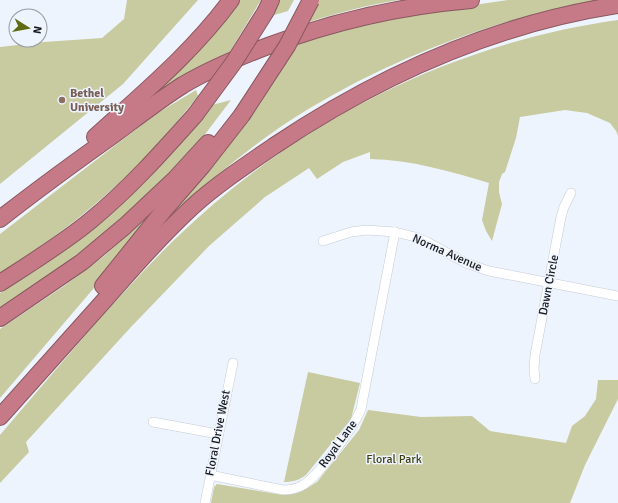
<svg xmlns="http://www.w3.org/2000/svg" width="618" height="503" font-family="Signika,sans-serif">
  <rect width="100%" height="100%" fill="#eef4fe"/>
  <g fill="#c8ca9f">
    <polygon points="127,0 198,0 123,84 0,184 0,47 44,42 102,38 124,19"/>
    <polygon points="238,0 261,0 229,53 149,100 147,98"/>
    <polygon points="279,0 294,0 288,11 271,16"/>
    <path d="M317 0H399C368 5 336 13 306 23Z"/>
    <path d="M508 0H600C498 18 399 55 310 108 260 138 216 175 173 213L170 211 295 42 359 25 405 15Z"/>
    <path d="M618 20V136L616 131 610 123 587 113 565 110 520 117 516 138 505 172 502 174 499 182V192L502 204 492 241 486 231 482 220 489 183C449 171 412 160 370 159V152L343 162 317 179 309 168 265 197 209 246 131 327 26 442 29 452 0 483V435C57 369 112 301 174 240 294 123 452 43 618 20Z"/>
    <path d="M196 90 198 96C173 127 148 157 118 184 82 217 42 247 0 274V234L156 114Z"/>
    <polygon points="231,100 206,133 158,186 81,254 0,311 0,293 38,269 74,241 191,131 212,105"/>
    <polygon points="162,204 164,206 0,398 0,329 64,286 104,256"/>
    <path d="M308 372 360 383 351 419 306 475C299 480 293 482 284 482Z"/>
    <polygon points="598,380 618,380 618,399 585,465 570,503 211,503 214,487 217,484 283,495 296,493 304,490 317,482 359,430 368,410 421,417 472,416 490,431 566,443 572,426 585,416 596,399"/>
  </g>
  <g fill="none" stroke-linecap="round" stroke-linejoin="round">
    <defs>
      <g id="street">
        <polyline points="323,241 351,232 367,230 395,232 415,237 427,242 466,263 489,271 618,296"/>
        <polyline points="535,379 534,369 535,355 561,217 564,207 571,193"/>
        <polyline points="153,422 218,434"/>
        <path d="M210 475 283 490C290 490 297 489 303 485 319 476 354 426 361 409L395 232"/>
        <polyline points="205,503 233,363"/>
      </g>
      <g id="highway">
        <polyline points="266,11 271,0"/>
        <path d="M95 137C142 94 193 52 231 0"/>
        <path d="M0 219C37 190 74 163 112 136 135 119 159 100 183 85 210 69 239 57 268 46 334 21 401 6 471 0"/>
        <path d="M0 283C31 263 62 244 90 221 129 189 162 152 195 115"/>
        <polyline points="103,286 164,210 203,165 242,115"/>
        <polyline points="0,318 82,262 125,226 175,179 208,143"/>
        <path d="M0 417C34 379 68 341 102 303 131 270 159 238 191 208 215 186 246 165 274 146 377 77 494 24 618 5"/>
      </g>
    </defs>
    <use href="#street" stroke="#c4cbd4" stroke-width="10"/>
    <use href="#highway" stroke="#885760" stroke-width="18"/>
    <use href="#street" stroke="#fff" stroke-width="9"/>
    <use href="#highway" stroke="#c67a87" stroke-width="16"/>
    <defs>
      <g id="highway-bridge">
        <polyline points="195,115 234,62 266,11"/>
        <polyline points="242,115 287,46 311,0"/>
      </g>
    </defs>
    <use href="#highway-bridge" stroke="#885760" stroke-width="18" stroke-linecap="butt"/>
    <use href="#highway-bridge" stroke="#c67a87" stroke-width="16"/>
  </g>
  <circle fill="#8d6e63" stroke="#eef4fe" stroke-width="1.5" cx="62" cy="100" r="4"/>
  <g text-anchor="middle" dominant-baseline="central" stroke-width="3" stroke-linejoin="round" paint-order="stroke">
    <g font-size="12" font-weight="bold" fill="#785e54" stroke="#eef4fe" text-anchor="start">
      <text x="70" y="93">Bethel<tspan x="70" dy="14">University</tspan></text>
    </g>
    <g font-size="12" fill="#141619" stroke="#eef4fe">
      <text transform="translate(447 253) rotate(24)">Norma Avenue</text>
      <text transform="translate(549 285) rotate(-79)">Dawn Circle</text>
      <text transform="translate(218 433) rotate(-79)">Floral Drive West</text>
      <text transform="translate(338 444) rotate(-54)">Royal Lane</text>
    </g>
    <g font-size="12" fill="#3e3f10" stroke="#eef4fe">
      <text x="394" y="459">Floral Park</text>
    </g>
  </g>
  <g transform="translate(28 28) rotate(101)"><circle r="19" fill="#eef4fe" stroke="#979ba2"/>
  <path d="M0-3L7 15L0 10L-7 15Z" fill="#5f6a12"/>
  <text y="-6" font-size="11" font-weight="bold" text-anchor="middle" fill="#141619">N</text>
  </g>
</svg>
